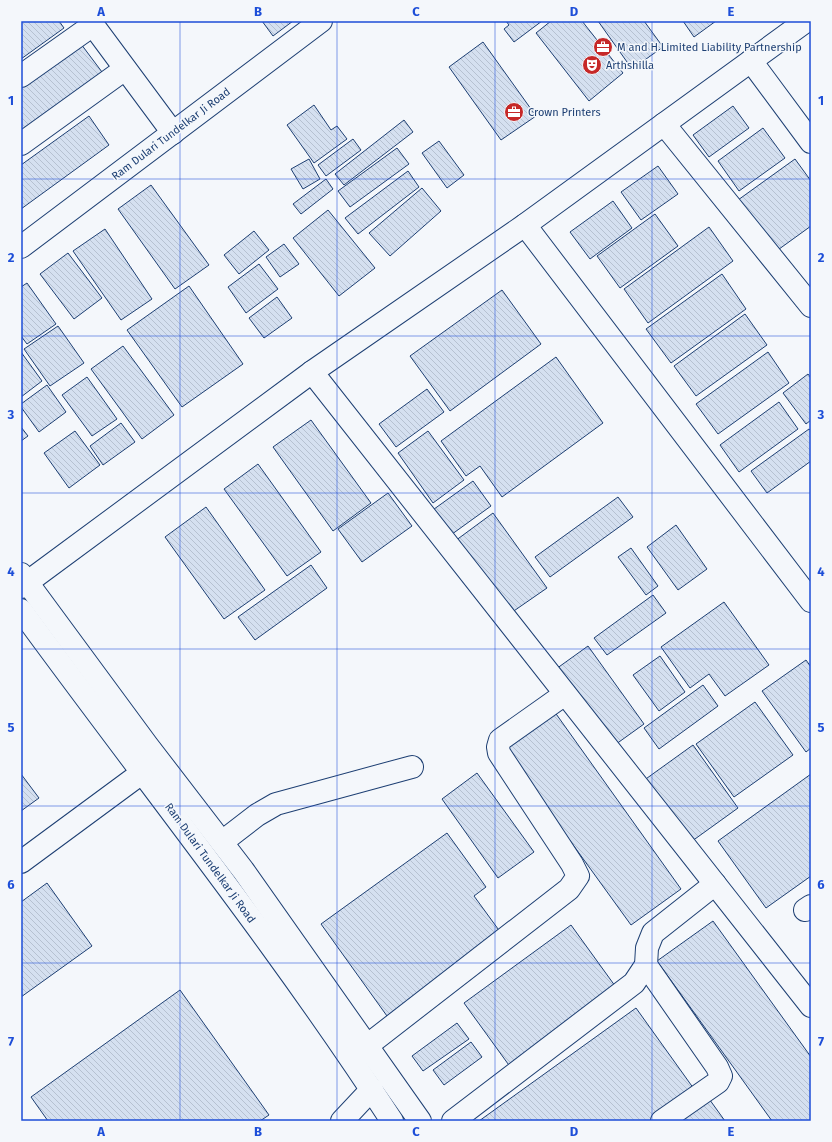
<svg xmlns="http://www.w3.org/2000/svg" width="832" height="1142" font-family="'Fira Sans',sans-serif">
  <defs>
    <pattern id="building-back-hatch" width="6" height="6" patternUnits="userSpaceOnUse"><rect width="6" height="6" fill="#d5e0f0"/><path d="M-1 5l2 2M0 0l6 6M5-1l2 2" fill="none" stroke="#b6c1d1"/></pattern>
  </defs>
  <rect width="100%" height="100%" fill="#f4f7fb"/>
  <g fill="url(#building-back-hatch)" stroke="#1d3f73">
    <polygon points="21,21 59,21 64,28 21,59"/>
    <polygon points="262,21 293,21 273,36"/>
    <polygon points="506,21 542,21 514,42 504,29 509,25"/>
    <polygon points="551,21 582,21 623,73 589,101 536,33"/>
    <polygon points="598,21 644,21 663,47 632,69"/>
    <polygon points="683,21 716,21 694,37"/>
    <polygon points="78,40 105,76 21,140 21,83"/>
    <polygon points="483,42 536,116 501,140 449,67"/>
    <polygon points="314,105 331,130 337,126 347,139 314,163 287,125"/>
    <polygon points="733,106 749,128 709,157 693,135"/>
    <polygon points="89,116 109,145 21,209 21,165"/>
    <polygon points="404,120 413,132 344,185 335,174"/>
    <polygon points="763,128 785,158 739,191 718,161"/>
    <polygon points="353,139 361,150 326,176 318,165"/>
    <polygon points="439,141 464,175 447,188 422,153"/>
    <polygon points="397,148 409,164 350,207 338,191"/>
    <polygon points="309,159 320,179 303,189 291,169"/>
    <polygon points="795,159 811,181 811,226 775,252 738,200"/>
    <polygon points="658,166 678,194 641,220 621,192"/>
    <polygon points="408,171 419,187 358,234 345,218"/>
    <polygon points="326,179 333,189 301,214 293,204"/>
    <polygon points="151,185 209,265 175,289 118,209"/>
    <polygon points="422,188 441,211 390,256 369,233"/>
    <polygon points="613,201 632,228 590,259 570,232"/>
    <polygon points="328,210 375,268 339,296 293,238"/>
    <polygon points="655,214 678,246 620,288 597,256"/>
    <polygon points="709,227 733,261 648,323 624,289"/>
    <polygon points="105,229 152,299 121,320 73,251"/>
    <polygon points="254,231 269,250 239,274 224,255"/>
    <polygon points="284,244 299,264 280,277 266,257"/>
    <polygon points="68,253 102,298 74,319 40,274"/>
    <polygon points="259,264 278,289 246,313 228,287"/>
    <polygon points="722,274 746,309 671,363 646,329"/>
    <polygon points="27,283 56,324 27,344 21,336 21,287"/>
    <polygon points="189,286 243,364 182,407 127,330"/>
    <polygon points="502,290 541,344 450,411 410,356"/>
    <polygon points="277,297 292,318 264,338 249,318"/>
    <polygon points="745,314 767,345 696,396 674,366"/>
    <polygon points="58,326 84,363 50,386 24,349"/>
    <polygon points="123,346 174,415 142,439 91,369"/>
    <polygon points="21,352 42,381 21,397"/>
    <polygon points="768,352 789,383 718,434 696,404"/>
    <polygon points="556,357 603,423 502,497 480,466 466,476 441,441"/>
    <polygon points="808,374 811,378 811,420 806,424 783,393"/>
    <polygon points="87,377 117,419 92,436 62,395"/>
    <polygon points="47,385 66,412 39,432 21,407 21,404"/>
    <polygon points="427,389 444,412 396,447 379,424"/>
    <polygon points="779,402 798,429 739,472 720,445"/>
    <polygon points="311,420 371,503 333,531 273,447"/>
    <polygon points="121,423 135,442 103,465 90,446"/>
    <polygon points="21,427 28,436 21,441"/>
    <polygon points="809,429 811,431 811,461 767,493 751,471"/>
    <polygon points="75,431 100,465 69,488 44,453"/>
    <polygon points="428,431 464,480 433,503 398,453"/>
    <polygon points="258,464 321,552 287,576 224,489"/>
    <polygon points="473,481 491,506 448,537 430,512"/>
    <polygon points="388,493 412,526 362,562 338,529"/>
    <polygon points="618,497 633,517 550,577 535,557"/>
    <polygon points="206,507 265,590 224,619 165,537"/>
    <polygon points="493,513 547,588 508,615 455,541"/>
    <polygon points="676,525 707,569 678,590 647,547"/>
    <polygon points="631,548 658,586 646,595 618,557"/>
    <polygon points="311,565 327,588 255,640 238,617"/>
    <polygon points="653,595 666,613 607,655 594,638"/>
    <polygon points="724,602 769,665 725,696 709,674 690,688 661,647"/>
    <polygon points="588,646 644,724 612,747 556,669"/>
    <polygon points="660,656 685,692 659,711 633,675"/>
    <polygon points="806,660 811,667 811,748 806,752 762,691"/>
    <polygon points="703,685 718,706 659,749 644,728"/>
    <polygon points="755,702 793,755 734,797 696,744"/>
    <polygon points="554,711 681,889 631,925 503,748"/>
    <polygon points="693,745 738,808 688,844 643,781"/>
    <polygon points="477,773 534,852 498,878 442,799"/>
    <polygon points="21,774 39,798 21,811"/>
    <polygon points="811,774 811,876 766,908 718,841"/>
    <polygon points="447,833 486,887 474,896 501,933 387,1016 321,924"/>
    <polygon points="47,883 92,946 21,997 21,902"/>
    <polygon points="713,921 811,1057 811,1121 772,1121 657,961"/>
    <polygon points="571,925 618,990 511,1068 464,1003"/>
    <polygon points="180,990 269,1115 260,1121 48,1121 31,1097"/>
    <polygon points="636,1008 694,1089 649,1121 479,1121"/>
    <polygon points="457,1023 469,1039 423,1071 412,1056"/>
    <polygon points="471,1042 482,1057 444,1085 433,1070"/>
    <polygon points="707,1096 725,1121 672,1121"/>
  </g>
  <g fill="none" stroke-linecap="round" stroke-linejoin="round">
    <defs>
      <g id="minor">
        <polyline points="90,21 173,133"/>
        <polyline points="751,61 811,142"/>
        <polyline points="21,76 93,25"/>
        <polyline points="664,124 811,306"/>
        <polyline points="21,144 125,69"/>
        <polyline points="525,225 811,601"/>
        <polyline points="21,247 321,21"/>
        <polyline points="312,372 811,1006"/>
        <polyline points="21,574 147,745 243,870 420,1121"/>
        <polyline points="21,587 312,372 525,225 806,21"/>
        <path d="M21 610C145 780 277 944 392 1121"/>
        <polyline points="222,842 257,815 276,804 412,767"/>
        <polyline points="21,862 143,772"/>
        <polyline points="805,910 811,906"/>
        <polyline points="646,965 717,1067 721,1076 718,1082 662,1121"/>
        <polyline points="355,1055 569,889 578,876 572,864 499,753 498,747 500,740 565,694"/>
        <polyline points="342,1121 372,1089"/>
        <polyline points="453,1121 634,983 646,965 647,948 653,933 715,884"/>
      </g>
    </defs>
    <use href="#minor" stroke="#1d3f73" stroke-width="24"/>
    <use href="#minor" stroke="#f4f7fb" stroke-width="22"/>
  </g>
  <path fill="none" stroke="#1d4ed8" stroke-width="1" stroke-opacity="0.55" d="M180 21V1121M337 21V1121M495 21V1121M652 21V1121M21 179H811M21 336H811M21 493H811M21 649H811M21 806H811M21 963H811"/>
  <defs>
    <symbol id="office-disc" viewBox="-11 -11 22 22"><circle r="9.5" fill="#c62828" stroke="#f4f7fb"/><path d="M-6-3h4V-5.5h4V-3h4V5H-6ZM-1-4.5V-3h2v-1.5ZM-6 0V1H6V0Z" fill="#fff"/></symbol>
    <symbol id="theatre-disc" viewBox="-11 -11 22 22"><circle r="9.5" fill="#c62828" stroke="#f4f7fb"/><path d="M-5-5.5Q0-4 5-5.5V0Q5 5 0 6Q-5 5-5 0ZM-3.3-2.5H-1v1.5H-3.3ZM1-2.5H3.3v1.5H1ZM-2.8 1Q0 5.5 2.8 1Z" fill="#fff"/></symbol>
  </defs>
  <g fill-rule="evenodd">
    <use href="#office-disc" x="592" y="36" width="22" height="22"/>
    <use href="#theatre-disc" x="581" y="54" width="22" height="22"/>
    <use href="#office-disc" x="503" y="101" width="22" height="22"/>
  </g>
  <g text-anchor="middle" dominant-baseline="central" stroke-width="3" stroke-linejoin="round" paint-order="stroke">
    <g font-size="11" fill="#1d3f73" stroke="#f4f7fb" text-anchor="start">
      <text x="617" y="47">M and H Limited Liability Partnership</text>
      <text x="606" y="65">Arthshilla</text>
      <text x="528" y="112">Crown Printers</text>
    </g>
    <g font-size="11" fill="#1d3f73" stroke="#f4f7fb">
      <text transform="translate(171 134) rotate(-37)">Ram Dulari Tundelkar Ji Road</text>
      <text transform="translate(210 863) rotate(54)">Ram Dulari Tundelkar Ji Road</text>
    </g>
  </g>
  <rect width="832" height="1142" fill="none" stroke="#f4f7fb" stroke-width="44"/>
  <rect x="22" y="22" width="788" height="1098" fill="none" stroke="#1d4ed8" stroke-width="1.5"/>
  <g font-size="13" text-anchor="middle" font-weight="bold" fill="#1d4ed8">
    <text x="101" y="16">A</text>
    <text x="258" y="16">B</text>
    <text x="416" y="16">C</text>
    <text x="574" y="16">D</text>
    <text x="731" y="16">E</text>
    <text x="11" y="105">1</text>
    <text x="821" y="105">1</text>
    <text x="11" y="262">2</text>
    <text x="821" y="262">2</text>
    <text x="11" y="419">3</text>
    <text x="821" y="419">3</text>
    <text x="11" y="576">4</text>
    <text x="821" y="576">4</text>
    <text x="11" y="732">5</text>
    <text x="821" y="732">5</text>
    <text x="11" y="889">6</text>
    <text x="821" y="889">6</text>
    <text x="11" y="1046">7</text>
    <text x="821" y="1046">7</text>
    <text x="101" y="1136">A</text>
    <text x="258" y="1136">B</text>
    <text x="416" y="1136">C</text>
    <text x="574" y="1136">D</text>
    <text x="731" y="1136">E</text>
  </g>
</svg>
